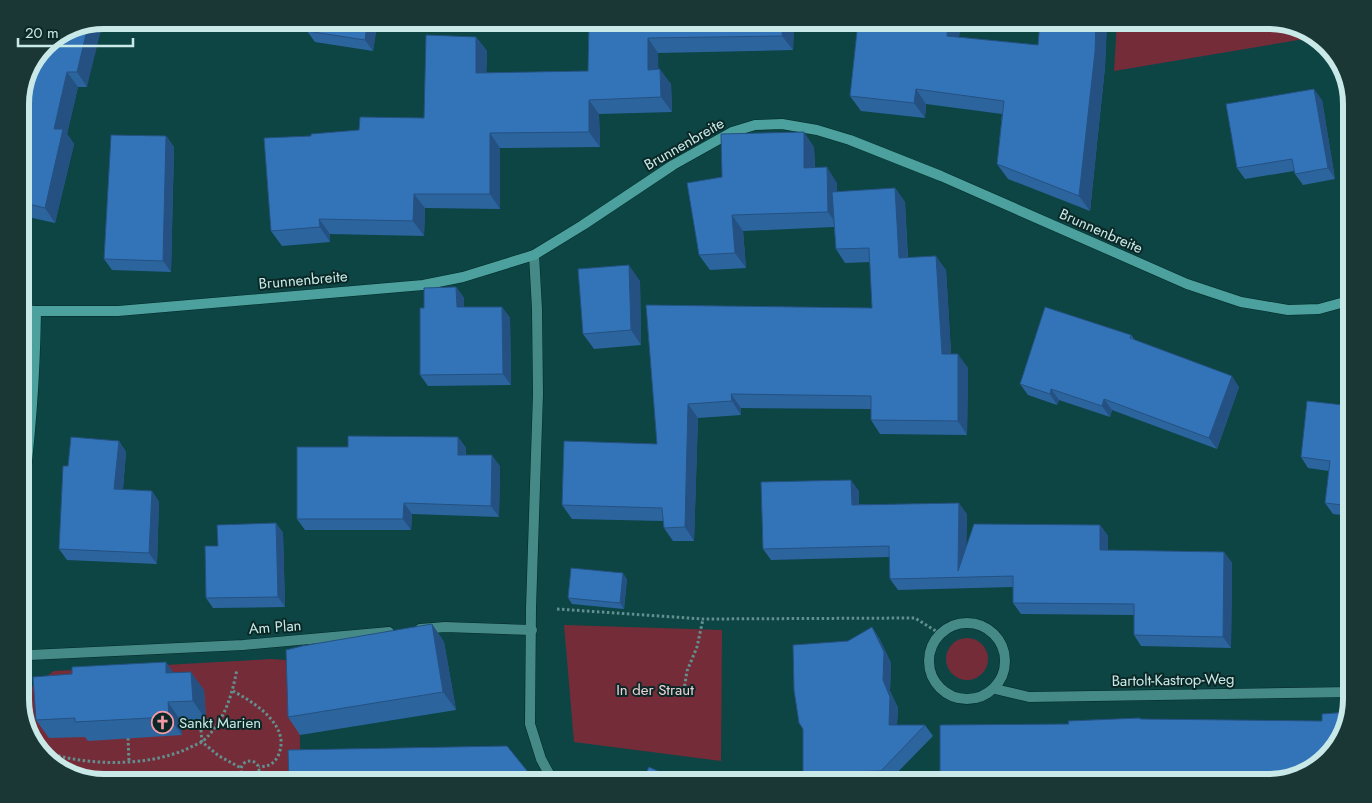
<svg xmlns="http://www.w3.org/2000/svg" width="1372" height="803" font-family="Jost,sans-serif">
  <rect width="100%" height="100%" fill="#0c4544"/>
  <g fill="#752c39">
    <polygon points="1269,20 1311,31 1316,37 1114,71 1117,21"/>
    <polygon points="564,625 722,630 721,761 574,742"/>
    <circle cx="967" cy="659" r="21"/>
    <polygon points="272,659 298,661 301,783 103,783 61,772 31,742 20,705 22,694 54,671"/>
  </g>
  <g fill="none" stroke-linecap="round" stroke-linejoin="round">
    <defs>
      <g id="street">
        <polyline points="534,255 537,309 538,394 531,608 530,724 541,759 554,783"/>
        <circle cx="967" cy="661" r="38"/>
        <polyline points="420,629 445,627 532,630"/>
        <polyline points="20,653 30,655 243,645 389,632"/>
        <polyline points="995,689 1029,697 1352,692"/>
      </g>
      <g id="secondary">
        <polyline points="20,310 36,311 118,311 423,285 463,277 534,255 583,225 673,165 732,132 755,125 782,124 817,130 850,140 941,176 1187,284 1241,302 1288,310 1319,309 1352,300"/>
        <path d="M20 516C30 448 35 380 36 311"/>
      </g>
    </defs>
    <use href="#street" stroke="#022928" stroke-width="11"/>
    <use href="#secondary" stroke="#022928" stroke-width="11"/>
    <g stroke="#62908e" stroke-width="3" stroke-dasharray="2.5 2.5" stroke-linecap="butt">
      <polyline points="557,609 703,619 915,618 939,633"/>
      <path d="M233 691C255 703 292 726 278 756 274 764 269 766 259 767"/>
      <polyline points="683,696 687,671 697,647 703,619"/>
      <polyline points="200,720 202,742 219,756 241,768"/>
      <polyline points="128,738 129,761"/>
      <path d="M39 750C83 766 146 768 189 748 194 745 199 744 203 741 224 722 232 696 237 669"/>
      <circle cx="250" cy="770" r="9"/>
    </g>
    <use href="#street" stroke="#468a88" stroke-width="10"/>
    <use href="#secondary" stroke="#4ca09d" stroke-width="10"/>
  </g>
  <g fill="#2c649e">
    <polygon points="1107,21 1105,67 1090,211 1008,179 997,164 1002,114 926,104 925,118 861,111 850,96 858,29 853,22 961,22 959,37 1038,45"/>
    <polygon points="794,22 793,50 658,53 658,70 671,84 672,112 599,114 600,147 500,148 500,209 425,208 424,236 330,234 330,242 282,246 271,231 311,136 359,130 424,118 476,37 487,51 486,73 588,71 589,24"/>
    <polygon points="377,25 373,51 315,42 307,31"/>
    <polygon points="72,26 87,87 78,87 67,134 74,144 55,223 28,217 20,251 20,98"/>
    <polygon points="1322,100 1335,179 1303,185 1295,174 1294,171 1245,179 1237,168"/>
    <polygon points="166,136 174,147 171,272 112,270 104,259"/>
    <polygon points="814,147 815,167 837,183 837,192 895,188 905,202 908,258 946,270 951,354 968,368 967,435 880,434 871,420 871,409 741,408 741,415 698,418 694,541 673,541 664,528 663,521 572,519 562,505 657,444 646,305 872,308 870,262 845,263 836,249 834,227 743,231 746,268 710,270 699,255 722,177"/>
    <polygon points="640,281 641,345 594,349 583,334"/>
    <polygon points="456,287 464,298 464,307 502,307 510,318 511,385 428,386 420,375 424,308"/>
    <polygon points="1131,335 1135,340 1239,387 1217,449 1112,410 1110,417 1059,400 1057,405 1028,395 1020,384"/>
    <polygon points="1352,406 1352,516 1333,514 1325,503 1329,471 1308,468 1301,457"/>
    <polygon points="458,437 466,448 466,455 500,466 499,517 412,514 411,530 305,530 297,519 348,447"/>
    <polygon points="119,441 126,452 123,489 152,491 159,502 157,564 67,560 59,549 68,466"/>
    <polygon points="859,491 859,504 967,514 966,547 1100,525 1108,536 1108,550 1224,552 1232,563 1231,648 1141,646 1134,635 1134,615 1021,614 1013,603 1013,587 898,590 890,579 889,557 771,560 763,549"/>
    <polygon points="276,523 283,533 285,607 213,608 206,598"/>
    <polygon points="627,579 624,609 572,604 568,598"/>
    <polygon points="432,624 444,642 456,710 300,735 288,717"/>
    <polygon points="872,627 879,638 891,663 890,691 898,708 897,725 925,725 933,736 888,782 811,783 803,773 848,641"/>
    <polygon points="174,673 204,690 206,720 181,721 182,735 88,741 85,737 49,738 36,720"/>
  </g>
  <g fill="#245181">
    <polygon points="1096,21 1107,21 1105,67 1090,211 1079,196"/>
    <polygon points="794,22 793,50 782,36 783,23"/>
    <polygon points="948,22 961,22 957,51 947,36"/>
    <polygon points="367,25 377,25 373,51 365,40"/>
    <polygon points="88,26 102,26 87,87 77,72"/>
    <polygon points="476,37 487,51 486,88 476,73"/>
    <polygon points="648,38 658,53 659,84 648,70"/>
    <polygon points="660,69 671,84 672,112 661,97"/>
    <polygon points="67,72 78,87 67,134 74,144 55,223 45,208 54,129"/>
    <polygon points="916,89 926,104 925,118 914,103"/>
    <polygon points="1314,89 1322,100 1335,179 1328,168"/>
    <polygon points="589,100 599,114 600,147 589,132"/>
    <polygon points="804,132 814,147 815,183 804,168"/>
    <polygon points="490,133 500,148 500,209 490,194"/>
    <polygon points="166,136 174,147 171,272 163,261"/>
    <polygon points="827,167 837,183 838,227 828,212"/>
    <polygon points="895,188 905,202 908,272 899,258"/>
    <polygon points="414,194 425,208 424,236 413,221"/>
    <polygon points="20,205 28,217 20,251"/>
    <polygon points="732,215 743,231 746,268 735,253"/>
    <polygon points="319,219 330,234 330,242 320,227"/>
    <polygon points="936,256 946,270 952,367 942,354"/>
    <polygon points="629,265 640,281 641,345 631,330"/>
    <polygon points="456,287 464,298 464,318 457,307"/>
    <polygon points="502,307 510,318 511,385 503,374"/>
    <polygon points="958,354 968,368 967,435 958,421"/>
    <polygon points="1232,376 1239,387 1217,449 1209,438"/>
    <polygon points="1051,389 1059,400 1057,405 1050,394"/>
    <polygon points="731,394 741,408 741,415 732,401"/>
    <polygon points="1104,399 1112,410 1110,417 1102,406"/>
    <polygon points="688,404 698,418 694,541 685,527"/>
    <polygon points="458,437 466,448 465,466 458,455"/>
    <polygon points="119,441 126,452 122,500 114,489"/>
    <polygon points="492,455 500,466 499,517 491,506"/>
    <polygon points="851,480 859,491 859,516 852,505"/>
    <polygon points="152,491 159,502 157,564 149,553"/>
    <polygon points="404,503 412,514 411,530 403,519"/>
    <polygon points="959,503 967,514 966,577 958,571"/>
    <polygon points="276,523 283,533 285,607 278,597"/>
    <polygon points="1100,525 1108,536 1108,561 1100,550"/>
    <polygon points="1224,552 1232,563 1231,648 1223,637"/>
    <polygon points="623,573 627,579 624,609 620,603"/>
    <polygon points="432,624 444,642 456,710 443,692"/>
    <polygon points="872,627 879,638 891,663 890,691 898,708 896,736 889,725 883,680"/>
    <polygon points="166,662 179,680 166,673"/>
    <polygon points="191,672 204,690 206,720 193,701"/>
    <polygon points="168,702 181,721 182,735 169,717"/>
  </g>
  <g fill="#3374b8" stroke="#245181">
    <polygon points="1040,21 1096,21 1095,52 1079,196 997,164 1004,101 916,89 914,103 850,96 858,22 948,22 947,36 1038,45"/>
    <polygon points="783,23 782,36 648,38 648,70 660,69 661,97 589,100 589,132 490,133 490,194 414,194 413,221 319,219 320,227 271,231 264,138 311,136 311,134 359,130 360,117 424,118 426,35 476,37 476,73 588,71 589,24"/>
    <polygon points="308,25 367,25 365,40 307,31"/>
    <polygon points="72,26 88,26 77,72 67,72 54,129 63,129 45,208 20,202 20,98 45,44"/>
    <polygon points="1314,89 1328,168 1295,174 1292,159 1237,168 1226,104"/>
    <polygon points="804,132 804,168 827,167 828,212 732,215 735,253 699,255 687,183 722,177 721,134"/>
    <polygon points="111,135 166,136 163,261 104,259"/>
    <polygon points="895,188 899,258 936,256 942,354 958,354 958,421 871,420 871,396 731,394 732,401 688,404 685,527 664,528 662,508 562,505 564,441 657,444 646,305 872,308 869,248 836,249 832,192"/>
    <polygon points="629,265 631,330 583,334 578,269"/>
    <polygon points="456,287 457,307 502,307 503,374 420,375 420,308 424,308 424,288"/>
    <polygon points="1045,307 1131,335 1130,338 1232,376 1209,438 1104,399 1102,406 1051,389 1050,394 1020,384"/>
    <polygon points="1307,401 1352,406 1352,506 1325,503 1330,461 1301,457"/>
    <polygon points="348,436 458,437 458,455 492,455 491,506 404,503 403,519 297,519 297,447 348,447"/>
    <polygon points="71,437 119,441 114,489 152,491 149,553 59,549 63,466 68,466"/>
    <polygon points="851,480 852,505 959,503 958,571 974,524 1100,525 1100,550 1224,552 1223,637 1134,635 1134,604 1013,603 1013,576 890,579 889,546 763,549 761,482"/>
    <polygon points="276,523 278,597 206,598 205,546 218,546 217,525"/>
    <polygon points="571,568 623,573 620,603 568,598"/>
    <polygon points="432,624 443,692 288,717 286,650 302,646"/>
    <polygon points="872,627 884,652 883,680 890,697 889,725 925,725 881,771 803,773 803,729 799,723 794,690 793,645 848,641"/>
    <polygon points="166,662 166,673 191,672 193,701 168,702 169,717 75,722 75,718 36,720 33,677 72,674 72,667"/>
    <polygon points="1349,712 1341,742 1311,772 1269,783 940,783 940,725 1069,724 1068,721 1140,718 1140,719 1322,721 1322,714"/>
    <polygon points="507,746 537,783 289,783 288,750"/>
    <polygon points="649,767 684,783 641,783"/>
  </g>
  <defs>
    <symbol id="church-ring" viewBox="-11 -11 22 22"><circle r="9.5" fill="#0b2827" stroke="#f49aa5" stroke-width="1.5"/><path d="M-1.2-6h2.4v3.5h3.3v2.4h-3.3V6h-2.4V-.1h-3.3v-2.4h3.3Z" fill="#f49aa5"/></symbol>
  </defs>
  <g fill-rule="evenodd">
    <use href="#church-ring" x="150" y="710" width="25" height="25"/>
  </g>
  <g text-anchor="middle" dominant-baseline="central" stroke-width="4" stroke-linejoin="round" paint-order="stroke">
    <g font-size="15" fill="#c8e9e7" stroke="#0b2827">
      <text transform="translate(684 144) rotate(-30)">Brunnenbreite</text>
      <text transform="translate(1101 231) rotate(24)">Brunnenbreite</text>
      <text transform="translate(303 280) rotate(-5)">Brunnenbreite</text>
      <text transform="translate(275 627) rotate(-4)">Am Plan</text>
      <text transform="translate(1173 680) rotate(-1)">Bartolt-Kastrop-Weg</text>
    </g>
    <g font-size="15" fill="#eed3d5" stroke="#0b2827">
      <text x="655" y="690">In der Straut</text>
    </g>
    <g font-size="15" fill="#c8e9e7" stroke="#0b2827" text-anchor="start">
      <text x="179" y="723">Sankt Marien</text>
    </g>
  </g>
  <path d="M0 0H1372V803H0ZM104 29H1268A75 75 0 0 1 1343 104V699A75 75 0 0 1 1268 774H104A75 75 0 0 1 29 699V104A75 75 0 0 1 104 29Z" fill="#1a3736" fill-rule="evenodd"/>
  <path fill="none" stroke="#c8e9e7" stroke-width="6" d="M104 29H1268A75 75 0 0 1 1343 104V699A75 75 0 0 1 1268 774H104A75 75 0 0 1 29 699V104A75 75 0 0 1 104 29Z"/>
  <path d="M18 38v8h115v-8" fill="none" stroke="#c8e9e7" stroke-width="2.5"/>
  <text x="25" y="38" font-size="15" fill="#c8e9e7" stroke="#0b2827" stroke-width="4" paint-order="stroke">20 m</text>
</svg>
